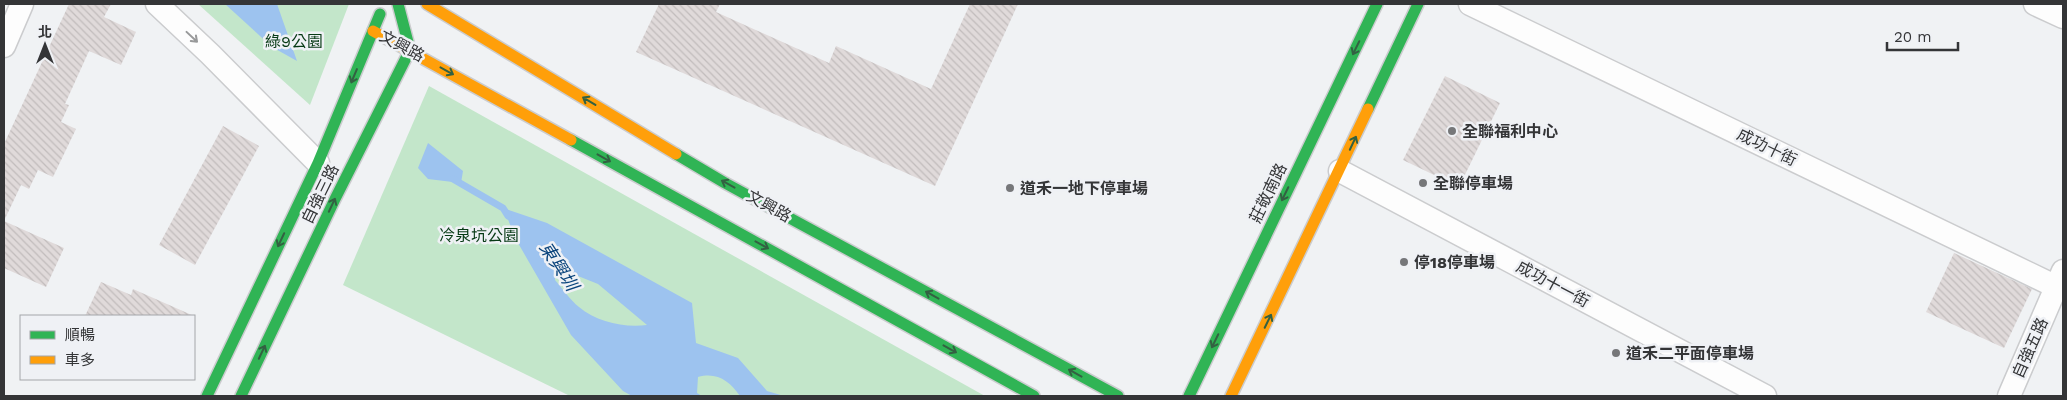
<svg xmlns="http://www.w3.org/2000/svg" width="2067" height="400" font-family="'Work Sans','Noto Sans TC',sans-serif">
  <defs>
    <pattern id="building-back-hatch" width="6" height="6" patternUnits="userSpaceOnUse" patternTransform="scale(1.25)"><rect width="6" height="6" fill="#e0dada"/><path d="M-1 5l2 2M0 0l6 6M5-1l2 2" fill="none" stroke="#c1bcbc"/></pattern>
  </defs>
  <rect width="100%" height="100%" fill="#f0f2f4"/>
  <g fill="#c3e6ca">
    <polygon points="198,4 349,4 310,105"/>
    <polygon points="429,86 985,396 570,396 343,285"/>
  </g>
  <g fill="#9dc3ef" fill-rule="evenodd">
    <polygon points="225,4 277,4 297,61 272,47"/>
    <polygon points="428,143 463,171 461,183 428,179 418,168"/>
    <path d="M503 208 547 223 692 303 696 343 738 358 767 391 784 396H740C729 381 718 372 698 377L697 393 702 396H632L623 391 571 335 518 243ZM563 270 598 284 647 325C624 328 597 322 579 307 570 300 563 289 555 280V273Z"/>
  </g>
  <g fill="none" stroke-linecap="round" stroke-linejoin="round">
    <polyline stroke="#9dc3ef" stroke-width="7" points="453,179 503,208 508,216"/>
  </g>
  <g fill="url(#building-back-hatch)">
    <polygon points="69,4 111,4 104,17 136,32 121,65 89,51 65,104 69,105 61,122 76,129 53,177 38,170 29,189 21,185 4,221 64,248 46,287 4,268 4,144"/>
    <polygon points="659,4 720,4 716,12 829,63 836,46 931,89 970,4 1018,4 935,186 636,52"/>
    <polygon points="1445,76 1500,103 1459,187 1403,160"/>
    <polygon points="223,126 259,146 195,265 159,245"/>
    <polygon points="1954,253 2032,289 2004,348 1926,312"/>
    <polygon points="101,282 131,295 133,289 194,316 85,316"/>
  </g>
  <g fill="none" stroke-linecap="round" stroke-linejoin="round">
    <defs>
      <g id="street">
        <polyline points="157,4 210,54 318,163"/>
        <polyline points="1470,4 2063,290"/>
        <polyline points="2035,4 2063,17"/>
        <polyline points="4,46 22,4"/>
        <polyline points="1340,171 1765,396"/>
        <polyline points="2009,396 2063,271"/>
      </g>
      <g id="fast">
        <polyline points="1368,109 1418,4"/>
        <polyline points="571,140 1034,396"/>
        <polyline points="676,154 725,183 1118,396"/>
        <polyline points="207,396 318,163 380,14"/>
        <polyline points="241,396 335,199 410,50 398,4"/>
        <polyline points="1189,396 1377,4"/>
      </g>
      <g id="slow">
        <polyline points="427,4 676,154"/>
        <polyline points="373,31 571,140"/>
        <polyline points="1231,396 1368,109"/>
      </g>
    </defs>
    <use href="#street" stroke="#cbccce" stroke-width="25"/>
    <use href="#fast" stroke="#cbccce" stroke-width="14"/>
    <use href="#slow" stroke="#cbccce" stroke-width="14"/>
    <use href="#street" stroke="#fdfdfd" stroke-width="22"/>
    <use href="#fast" stroke="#30b455" stroke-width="11"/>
    <use href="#slow" stroke="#ff9f0a" stroke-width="11"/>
  </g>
  <defs><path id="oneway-shaft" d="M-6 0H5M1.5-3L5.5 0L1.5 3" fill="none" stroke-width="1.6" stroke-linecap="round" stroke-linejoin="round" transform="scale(1.25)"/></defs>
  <use stroke="#98999a" href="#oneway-shaft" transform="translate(192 37) rotate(43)"/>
  <g stroke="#336142">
    <use href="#oneway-shaft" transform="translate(1356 48) rotate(116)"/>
    <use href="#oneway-shaft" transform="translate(447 71) rotate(29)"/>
    <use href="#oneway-shaft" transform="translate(354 76) rotate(113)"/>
    <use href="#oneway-shaft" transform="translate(589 101) rotate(-149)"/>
    <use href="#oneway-shaft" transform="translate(1353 143) rotate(-65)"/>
    <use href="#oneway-shaft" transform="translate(604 158) rotate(29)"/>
    <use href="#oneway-shaft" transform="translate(728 184) rotate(-151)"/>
    <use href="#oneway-shaft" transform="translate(1285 194) rotate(116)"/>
    <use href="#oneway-shaft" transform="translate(332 205) rotate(-65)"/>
    <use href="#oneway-shaft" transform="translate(281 240) rotate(115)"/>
    <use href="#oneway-shaft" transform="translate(762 245) rotate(29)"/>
    <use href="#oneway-shaft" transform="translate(932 295) rotate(-151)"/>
    <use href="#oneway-shaft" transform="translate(1268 321) rotate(-64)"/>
    <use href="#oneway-shaft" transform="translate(1215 341) rotate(116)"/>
    <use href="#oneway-shaft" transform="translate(950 349) rotate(29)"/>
    <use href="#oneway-shaft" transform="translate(262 352) rotate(-65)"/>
    <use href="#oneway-shaft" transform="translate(1075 373) rotate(-151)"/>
  </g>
  <g fill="#767779" stroke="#eff1f5" stroke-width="2">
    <circle cx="1452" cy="131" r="5"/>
    <circle cx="1423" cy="183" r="5"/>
    <circle cx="1010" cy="188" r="5"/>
    <circle cx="1404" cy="262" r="5"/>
    <circle cx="1616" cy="353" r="5"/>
  </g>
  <g text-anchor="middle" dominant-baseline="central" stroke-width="5" stroke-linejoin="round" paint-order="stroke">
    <g font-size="16" fill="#073a15" stroke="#eff1f5">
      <text x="294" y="41">綠9公園</text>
      <text x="479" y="235">冷泉坑公園</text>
    </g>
    <g font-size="16" fill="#343537" stroke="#eff1f5">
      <text transform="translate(402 46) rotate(28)">文興路</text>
      <text transform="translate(1767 147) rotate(26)">成功十街</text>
      <text transform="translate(1268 193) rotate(-64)">莊敬南路</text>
      <text transform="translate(320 194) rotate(-64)">自強三路</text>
      <text transform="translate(769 206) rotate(29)">文興路</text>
      <text transform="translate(1553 284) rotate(28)">成功十一街</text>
      <text transform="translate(2030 348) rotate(-66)">自強五路</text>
    </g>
    <g font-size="16" font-weight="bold" fill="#343537" stroke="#eff1f5" text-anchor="start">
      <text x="1462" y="131">全聯福利中心</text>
      <text x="1433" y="183">全聯停車場</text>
      <text x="1020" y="188">道禾一地下停車場</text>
      <text x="1414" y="262">停18停車場</text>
      <text x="1626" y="353">道禾二平面停車場</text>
    </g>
    <g font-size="18" font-style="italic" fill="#0a447c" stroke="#eff1f5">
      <text transform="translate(559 266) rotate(57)">東興圳</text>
    </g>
  </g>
  <rect width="2067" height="400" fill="none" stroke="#343537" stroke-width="10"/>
  <rect x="20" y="315" width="175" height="65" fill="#eff1f5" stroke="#a4a6a9"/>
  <rect x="30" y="331" width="25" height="8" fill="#30b455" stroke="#a4a6a9"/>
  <text x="65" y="340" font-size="15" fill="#343537">順暢</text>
  <rect x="30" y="356" width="25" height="8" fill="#ff9f0a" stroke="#a4a6a9"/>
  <text x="65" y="365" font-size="15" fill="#343537">車多</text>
  <g transform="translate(45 45)" stroke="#eff1f5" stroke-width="4" paint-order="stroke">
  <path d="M0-4L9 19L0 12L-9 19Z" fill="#343537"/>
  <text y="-8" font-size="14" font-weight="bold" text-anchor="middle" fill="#343537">北</text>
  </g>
  <path d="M1887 42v8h71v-8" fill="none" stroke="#343537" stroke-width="2.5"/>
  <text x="1894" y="42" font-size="15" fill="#343537" stroke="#eff1f5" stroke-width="4" paint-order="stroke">20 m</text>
</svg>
